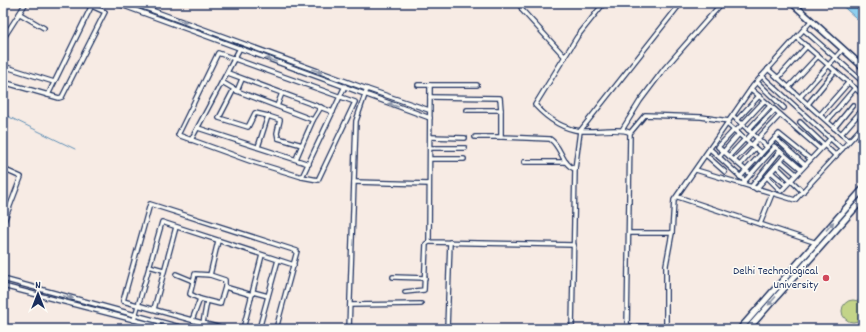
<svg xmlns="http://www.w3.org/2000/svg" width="866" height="332" font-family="Dekko,sans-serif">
  <rect width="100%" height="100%" fill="#f7ebe4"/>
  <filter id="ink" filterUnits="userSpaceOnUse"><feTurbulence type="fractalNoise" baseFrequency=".025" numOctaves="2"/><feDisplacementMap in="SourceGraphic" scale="8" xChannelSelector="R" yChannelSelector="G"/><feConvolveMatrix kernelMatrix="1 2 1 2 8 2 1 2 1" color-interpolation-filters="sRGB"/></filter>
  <g filter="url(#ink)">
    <circle fill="#c3d488" stroke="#6f8273" cx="853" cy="311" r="11"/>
    <polygon fill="#8ecfef" stroke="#608fb5" points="839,3 858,3 863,7 863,24"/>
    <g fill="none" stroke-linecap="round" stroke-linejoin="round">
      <polyline stroke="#608fb5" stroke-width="1" points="3,114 75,149"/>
      <defs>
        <g id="street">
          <polyline points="116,3 430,118"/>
          <polyline points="132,3 367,89 429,110"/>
          <polyline points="520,3 522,10 565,57"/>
          <path d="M604 3 577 37 535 105C547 118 562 129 581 131 591 132 624 127 630 133L627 329"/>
          <polyline points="3,9 7,3"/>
          <polyline points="20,14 44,28"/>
          <polyline points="804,30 863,82"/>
          <polyline points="797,38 863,95"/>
          <polyline points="3,39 26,3"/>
          <polygon points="218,53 355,102 318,180 302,177 250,161 178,135"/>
          <polyline points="3,66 54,82"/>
          <polyline points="768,69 849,141"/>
          <polyline points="228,73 333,112"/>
          <polyline points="762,76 842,149"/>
          <polyline points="778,78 807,46"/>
          <polyline points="242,79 237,91 313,120 302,145 278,138 277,133 280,120 268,116 258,147"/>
          <polyline points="3,82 59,98 62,97 105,12 85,3"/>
          <polyline points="222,82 234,89"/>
          <polyline points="757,82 784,108"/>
          <polyline points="418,85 477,85"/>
          <polyline points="430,85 429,242 574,245"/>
          <polyline points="789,87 818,56"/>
          <polyline points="751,89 820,149"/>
          <polyline points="237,91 234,89 219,118 248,127 255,113 268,116"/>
          <polyline points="48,95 93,3"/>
          <polyline points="430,97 500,98 501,110"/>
          <polyline points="800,97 843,49"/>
          <polyline points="808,104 835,71"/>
          <polyline points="277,106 282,93"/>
          <path d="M467 110H501V137L550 139C562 147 561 164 575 169L572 329"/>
          <polyline points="820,115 849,82"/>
          <polyline points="733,116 767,147"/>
          <polyline points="313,120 321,107"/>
          <polyline points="737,120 759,96"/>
          <polyline points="827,121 855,88"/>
          <polyline points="800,122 836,156"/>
          <polyline points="727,124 761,153"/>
          <polyline points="198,128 309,164"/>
          <polyline points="834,128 853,105"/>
          <polyline points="622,130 640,101 664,69 722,3"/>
          <polyline points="748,130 770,106"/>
          <polyline points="736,131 764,101"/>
          <polyline points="630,133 645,115 701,117 729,121"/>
          <polyline points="739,134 719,157 745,181"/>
          <polyline points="841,134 863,109"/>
          <polyline points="430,137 465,138"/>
          <polyline points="475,137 501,137"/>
          <polyline points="775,138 805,165"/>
          <polyline points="745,139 729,156 750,174"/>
          <polyline points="191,140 240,48"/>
          <polyline points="746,140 775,110"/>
          <polyline points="752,145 780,115"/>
          <polyline points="774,146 801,169"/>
          <polyline points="430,148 465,148"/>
          <polyline points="710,149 719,157"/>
          <polyline points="706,155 725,172"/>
          <polyline points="729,156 718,147 734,130"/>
          <polyline points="296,159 302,145"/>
          <polyline points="430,159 464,159"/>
          <polyline points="734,160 750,144"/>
          <polyline points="781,161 796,174"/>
          <polyline points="524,162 566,162"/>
          <polyline points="740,165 755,148"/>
          <polyline points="776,166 803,192"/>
          <polyline points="3,169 21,177 3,224"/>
          <polyline points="575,169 580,131 681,3"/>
          <polyline points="696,170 795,200 863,126"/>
          <polyline points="771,172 786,185"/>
          <polyline points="302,177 345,86"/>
          <polyline points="740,177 779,134 810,159"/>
          <polyline points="767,177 781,191 831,138"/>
          <polyline points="354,182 429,184"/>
          <polyline points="744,182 775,147"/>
          <polyline points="751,187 780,151"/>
          <polyline points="756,189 785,156"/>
          <polyline points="678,197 817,243"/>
          <polyline points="760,224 772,194"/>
          <polyline points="629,233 672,233 674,200 753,86 812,20"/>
          <polyline points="149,266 163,270"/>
          <polyline points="176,274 193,281"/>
          <polyline points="210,275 225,280 225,287"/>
          <polyline points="393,277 425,278"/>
          <polyline points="3,279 187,329"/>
          <polyline points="3,286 169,329"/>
          <polyline points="253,292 268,296"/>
          <polyline points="405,292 424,290 426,244 429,242"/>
          <polyline points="200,299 220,304 225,287 252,295"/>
          <polyline points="350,305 421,304"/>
          <polyline points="154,309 176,227"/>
          <polyline points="134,320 162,222 294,265"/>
          <polyline points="192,320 200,299 190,294 195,274 210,275 218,241"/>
          <polyline points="203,323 207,301"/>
          <polyline points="627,326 664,327 666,326 666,265 672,233"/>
          <polyline points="224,329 123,301 150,204 297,251 276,329"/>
          <polyline points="243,329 262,255"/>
          <polyline points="259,329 278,260"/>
          <polyline points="349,329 356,121 367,89"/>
          <polyline points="447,329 450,242"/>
        </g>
        <g id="secondary">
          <polyline points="792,3 863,67"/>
          <polyline points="740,329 863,189"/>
          <polyline points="748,329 863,199"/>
        </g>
      </defs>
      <use href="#street" stroke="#1b2f5e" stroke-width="6"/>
      <use href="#secondary" stroke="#1b2f5e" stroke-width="8"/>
      <use href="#street" stroke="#fdfcf7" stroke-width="3.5"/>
      <use href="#secondary" stroke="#fdfcf7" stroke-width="5"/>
    </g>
    <defs><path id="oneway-solid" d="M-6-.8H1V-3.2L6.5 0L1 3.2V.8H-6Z"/></defs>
    <g fill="#8c96aa">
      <use href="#oneway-solid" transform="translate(182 21) rotate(19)"/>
      <use href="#oneway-solid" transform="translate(271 60) rotate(-161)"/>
      <use href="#oneway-solid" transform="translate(317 71) rotate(20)"/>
      <use href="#oneway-solid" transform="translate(393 105) rotate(-161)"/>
      <use href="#oneway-solid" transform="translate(830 226) rotate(-49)"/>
      <use href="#oneway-solid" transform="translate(68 297) rotate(15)"/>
      <use href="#oneway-solid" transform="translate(772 301) rotate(132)"/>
    </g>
  </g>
  <circle fill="#d1495b" stroke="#fdfcf7" stroke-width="1.5" cx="826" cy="278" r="4"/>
  <g text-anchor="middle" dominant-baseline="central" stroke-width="3" stroke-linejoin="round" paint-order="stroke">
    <g font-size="12" fill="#1b2f5e" stroke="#fdfcf7" text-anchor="end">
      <text x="818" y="271">Delhi Technological<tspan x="818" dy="14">University</tspan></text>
    </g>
  </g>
  <rect width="866" height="332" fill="none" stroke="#fdfcf7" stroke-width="16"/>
  <rect x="8" y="8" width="850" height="316" fill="none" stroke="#1b2f5e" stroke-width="1.5" filter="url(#ink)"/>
  <g transform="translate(38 294)" stroke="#fdfcf7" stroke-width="3" paint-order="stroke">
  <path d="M0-3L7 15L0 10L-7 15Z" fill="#1b2f5e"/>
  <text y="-6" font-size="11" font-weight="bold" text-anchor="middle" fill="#1b2f5e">N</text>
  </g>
</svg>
